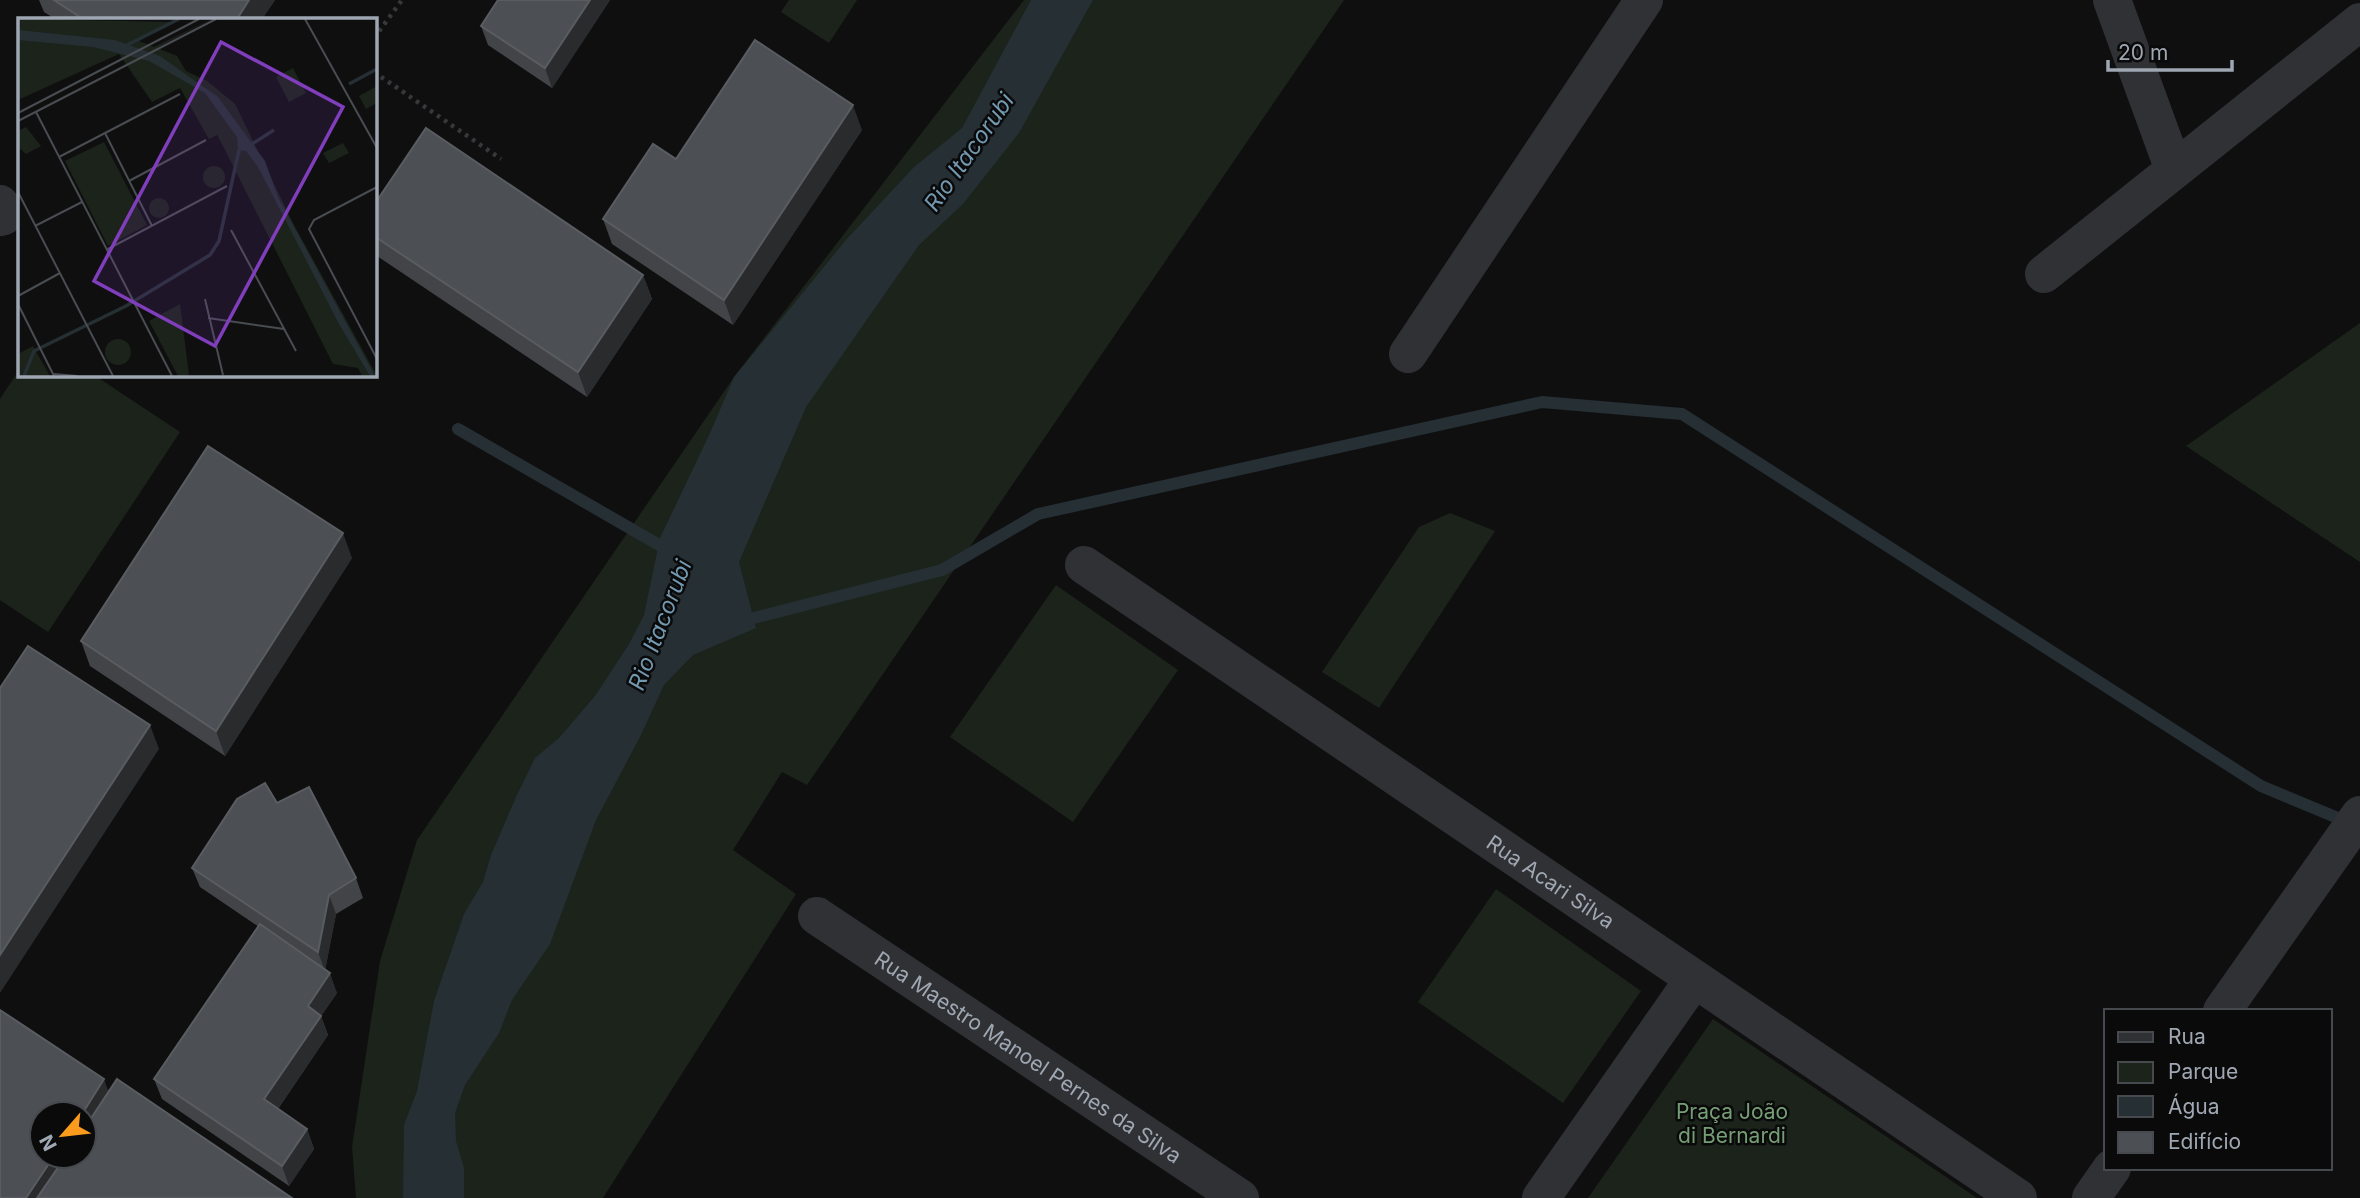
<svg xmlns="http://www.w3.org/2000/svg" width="2360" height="1198" font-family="Inter,sans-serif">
  <rect width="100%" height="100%" fill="#0f0f10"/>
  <g fill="#1b231b">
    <polygon points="789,0 857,0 829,43 781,12"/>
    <polygon points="1024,0 1344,0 807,785 782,772 733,850 796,894 603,1198 356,1198 352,1147 380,961 417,840 734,377"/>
    <polygon points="2360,323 2360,562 2186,446"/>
    <polygon points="19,370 19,374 94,375 180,432 48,632 0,600 0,399"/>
    <polygon points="1450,513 1495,531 1379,708 1322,672 1419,527"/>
    <polygon points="1056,585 1178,670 1073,822 950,737"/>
    <polygon points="1496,889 1641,991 1563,1103 1418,1002"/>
    <polygon points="1713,1019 1977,1198 1588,1198"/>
  </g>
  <polygon fill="#252f34" points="1031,0 1093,0 1019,133 963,204 919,245 806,407 739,562 756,628 693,655 664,685 640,737 596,820 550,944 512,1000 499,1033 465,1085 455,1113 456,1141 464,1168 464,1198 403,1198 404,1125 417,1091 434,1001 464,914 483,882 491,855 516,797 535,758 559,738 595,696 629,644 644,615 660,538 710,433 734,377 845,241 914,167 962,128"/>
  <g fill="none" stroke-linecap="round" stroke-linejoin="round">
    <g stroke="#252f34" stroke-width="12">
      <polyline points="458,429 673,553"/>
      <polyline points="738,622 942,570 1038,514 1542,402 1682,414 2261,786 2350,823"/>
    </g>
    <g stroke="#36383c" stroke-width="4.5" stroke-dasharray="3.5 5" stroke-linecap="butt">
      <polyline points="374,38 402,0"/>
      <polyline points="374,72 501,159"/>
    </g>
    <g stroke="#303135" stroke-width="38">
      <polyline points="2112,0 2174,170"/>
      <polyline points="0,204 4,216 0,217"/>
      <polyline points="2044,274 2360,22"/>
      <polyline points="1408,354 1644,0"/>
      <path id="s1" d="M1084 565 2018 1198"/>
      <path id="s2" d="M817 916 1240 1198"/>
      <polyline points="2222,1011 2360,815"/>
      <polyline points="1541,1198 1694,979"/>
      <polyline points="2091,1198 2112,1168"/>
    </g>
  </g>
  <g fill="#424448">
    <polygon points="39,0 275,0 262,19 55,19 44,12"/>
    <polygon points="610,0 552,88 488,45 481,26"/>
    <polygon points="862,130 733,325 612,244 603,219 676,159"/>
    <polygon points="374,205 643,275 652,299 587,397 374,254"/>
    <polygon points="352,558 225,756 90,666 81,641"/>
    <polygon points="277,803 356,878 363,898 336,914 325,970 337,993 321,1016 328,1035 278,1109 307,1129 314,1149 289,1186 162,1099 154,1079 259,927 200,887 192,868"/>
  </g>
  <g fill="#292b2d">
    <polygon points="249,0 275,0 262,19 237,19"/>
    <polygon points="590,0 610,0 552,88 545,68"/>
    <polygon points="853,105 862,130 733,325 724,300"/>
    <polygon points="643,275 652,299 587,397 578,372"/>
    <polygon points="343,533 352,558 225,756 216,731"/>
    <polygon points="150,725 159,749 0,993 0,955"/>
    <polygon points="329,895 336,914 325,971 318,952"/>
    <polygon points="330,973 337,993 321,1016 328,1035 271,1119 264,1099 308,1006"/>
    <polygon points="104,1079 113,1104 84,1149 84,1114 82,1114"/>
    <polygon points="307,1129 314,1149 289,1186 282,1166"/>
    <polygon points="54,1156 79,1156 51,1198 26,1198"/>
  </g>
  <g fill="#4c4f53" stroke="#595d62" stroke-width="2">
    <polygon points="54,0 249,0 237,19 83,19"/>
    <polygon points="498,0 590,0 545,68 481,26"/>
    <polygon points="755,40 853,105 724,300 603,219 653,144 676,159"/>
    <polygon points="426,128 643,275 578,372 374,236 374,205"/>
    <polygon points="208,446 343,533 216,731 81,641"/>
    <polygon points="28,646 150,725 0,955 0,688"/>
    <polygon points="265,783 277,803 309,787 356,878 329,895 318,952 192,868 237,799"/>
    <polygon points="260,924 330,973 308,1006 321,1016 264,1099 307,1129 282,1166 154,1079"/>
    <polygon points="0,1010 104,1079 82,1114 42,1114 42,1156 54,1156 26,1198 0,1198"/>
    <polygon points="117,1079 292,1198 37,1198 66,1156 84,1156 84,1129"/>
  </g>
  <g text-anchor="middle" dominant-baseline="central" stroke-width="5" stroke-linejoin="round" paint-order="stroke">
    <g font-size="21" fill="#9fa7b2" stroke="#0a0a0b">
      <text stroke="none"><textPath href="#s1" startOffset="564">Rua Acari Silva</textPath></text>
      <text stroke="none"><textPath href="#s2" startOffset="254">Rua Maestro Manoel Pernes da Silva</textPath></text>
    </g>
    <g font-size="21" fill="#769e75" stroke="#0a0a0b">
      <text x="1732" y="1111">Praça João<tspan x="1732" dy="24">di Bernardi</tspan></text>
    </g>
    <g font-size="23" font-style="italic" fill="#7399b0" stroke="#0a0a0b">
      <text transform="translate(969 152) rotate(-55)">Rio Itacorubi</text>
      <text transform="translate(660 625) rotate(-69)">Rio Itacorubi</text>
    </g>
  </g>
  <g transform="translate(18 18)">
    <rect width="359" height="359" fill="#0f0f10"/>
    <path d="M0 1 157 4 121 23 136 29 193 1 139 30 159 38 168 53 189 63 217 86 275 205 359 358H344L340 350 315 346 204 126 199 117 191 121 162 70 134 84 101 36 0 82ZM275 50 288 75 271 84 258 59ZM359 68V85L348 91 341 78ZM8 109 23 128 8 136 0 129V113ZM86 124 129 207 90 228 47 143ZM325 125 331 135 311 145 305 135ZM185 159a11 11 0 1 1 22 0a11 11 0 1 1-22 0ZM131 190a10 10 0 1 1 20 0a10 10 0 1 1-20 0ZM162 286 171 357 169 358H160L131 303ZM87 334a13 13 0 1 1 26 0a13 13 0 1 1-26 0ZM15 328 32 358H0V336Z" fill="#1b231b"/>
    <path d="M0 12 97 22 142 38 200 79 247 143 260 179 357 358H352L321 306 240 149 228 133 220 132 219 119 187 75 131 43 75 29 0 22Z" fill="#252f34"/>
    <path fill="none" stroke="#252f34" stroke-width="3.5" d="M109 27 161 1M331 66 359 51M234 126 256 112M6 358 16 333 108 288 192 237 201 223 221 132"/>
    <path fill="none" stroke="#494c51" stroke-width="2" d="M287 1 359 130M18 94 154 358M0 95 181 1M0 103 198 1M87 115 134 208M41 139 162 76M111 163 188 122M359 169 296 202 291 211 359 341M0 174 95 358M17 208 64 184M213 212 278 333M88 232 209 168M0 278 42 255M187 281 205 357M0 286 36 358M190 300 266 311M36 356 59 358"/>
    <path fill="#803ebd" fill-opacity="0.15" stroke="#803ebd" stroke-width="3.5" d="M203 24 325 89 197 328 76 263Z"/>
    <rect width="359" height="359" fill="none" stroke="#9fa7b2" stroke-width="3.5"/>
  </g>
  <rect x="2104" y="1009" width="228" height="161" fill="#0a0a0b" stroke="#46494e" stroke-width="2"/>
  <rect x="2118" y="1032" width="35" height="10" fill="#303135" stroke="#46494e" stroke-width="2"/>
  <text x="2168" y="1044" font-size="21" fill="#9fa7b2">Rua</text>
  <rect x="2118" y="1062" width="35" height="21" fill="#1b231b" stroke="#46494e" stroke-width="2"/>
  <text x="2168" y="1079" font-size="21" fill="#9fa7b2">Parque</text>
  <rect x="2118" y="1096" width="35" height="21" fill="#252f34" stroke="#46494e" stroke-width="2"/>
  <text x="2168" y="1114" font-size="21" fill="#9fa7b2">Água</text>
  <rect x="2118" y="1132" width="35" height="21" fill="#4c4f53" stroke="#46494e" stroke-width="2"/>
  <text x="2168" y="1149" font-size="21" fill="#9fa7b2">Edifício</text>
  <g transform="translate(63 1135) rotate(242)"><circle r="33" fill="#0a0a0b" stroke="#46494e" stroke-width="2"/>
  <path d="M0-5L12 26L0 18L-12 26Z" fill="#fa9b1d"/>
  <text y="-10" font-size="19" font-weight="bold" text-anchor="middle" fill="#9fa7b2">N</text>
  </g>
  <path d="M2108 60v10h124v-10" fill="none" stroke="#9fa7b2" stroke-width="3.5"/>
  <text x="2118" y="60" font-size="21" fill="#9fa7b2" stroke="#0a0a0b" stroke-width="5" paint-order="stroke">20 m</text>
</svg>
